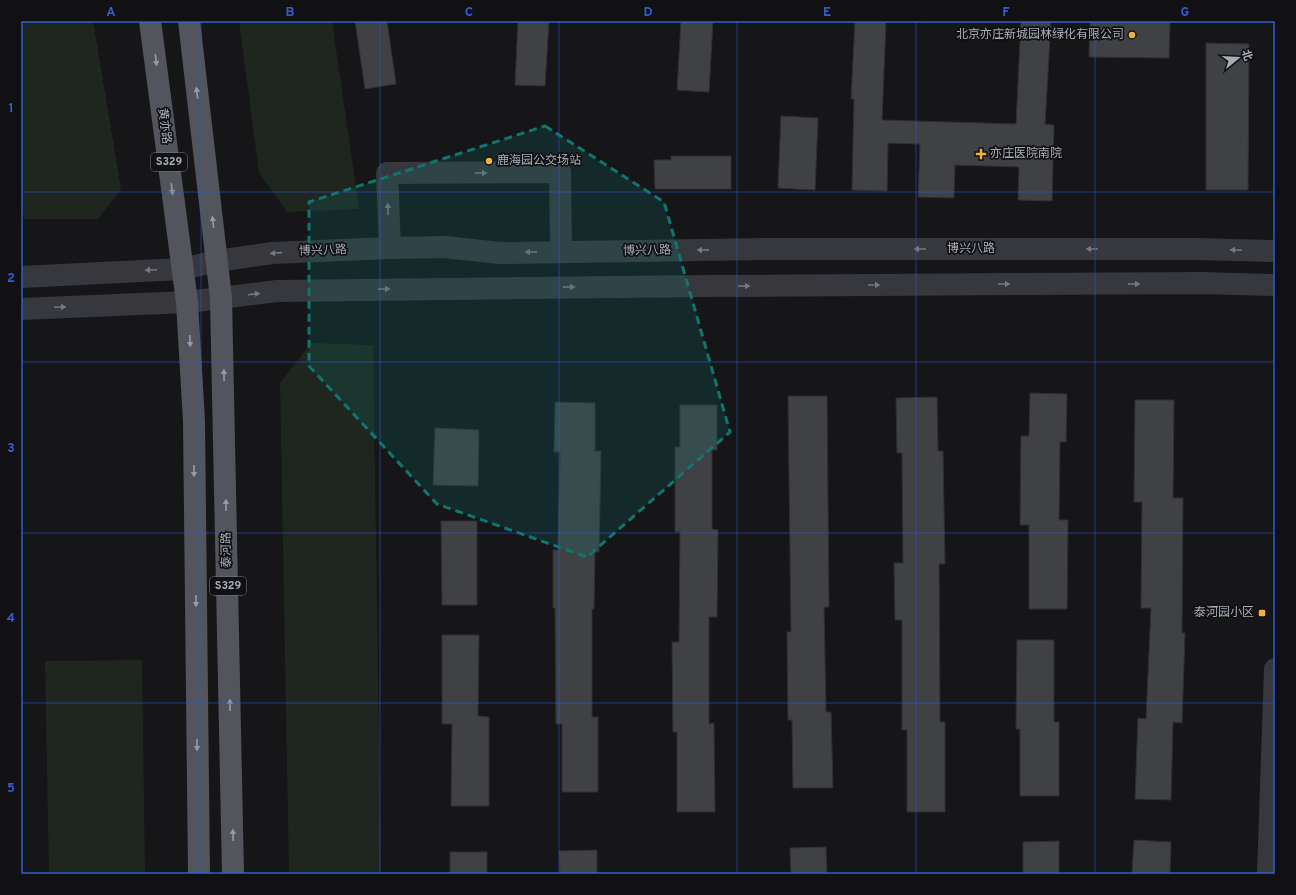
<svg xmlns="http://www.w3.org/2000/svg" width="1296" height="895" font-family="Overpass,'Noto Sans SC',sans-serif">
  <rect width="100%" height="100%" fill="#161618"/>
  <g fill="#1e261f">
    <polygon points="21,21 93,21 121,189 98,219 24,219 21,200"/>
    <polygon points="239,21 332,21 359,209 287,212 259,173"/>
    <polygon points="311,343 373,345 381,874 289,874 280,383"/>
    <polygon points="142,660 145,874 49,874 45,661"/>
  </g>
  <g fill="#404145" stroke="#303034">
    <polygon points="355,21 387,21 396,84 365,89"/>
    <polygon points="518,21 549,21 545,86 515,85"/>
    <polygon points="681,21 713,21 709,92 677,90"/>
    <polygon points="855,21 886,21 882,120 1016,124 1021,21 1051,21 1045,124 1054,125 1052,201 1018,200 1019,167 955,165 954,198 918,197 920,144 888,143 887,191 852,190 854,99 851,99"/>
    <polygon points="1090,21 1170,21 1169,58 1089,57"/>
    <polygon points="1206,43 1249,44 1248,190 1206,190"/>
    <polygon points="781,116 818,118 815,190 778,188"/>
    <polygon points="671,156 731,156 731,189 655,189 654,160 671,160"/>
    <polygon points="1030,393 1067,394 1066,442 1060,442 1059,520 1068,520 1067,609 1029,609 1029,525 1020,525 1021,436 1029,436"/>
    <polygon points="788,396 827,396 829,607 824,607 826,712 831,712 833,788 793,788 792,720 788,720 787,632 791,632"/>
    <polygon points="937,397 938,451 943,451 945,564 939,564 940,722 945,722 945,812 907,812 907,730 902,730 902,620 895,620 894,563 903,563 902,453 897,453 896,398"/>
    <polygon points="1135,400 1174,400 1173,498 1183,498 1182,633 1185,633 1182,723 1173,722 1171,800 1135,799 1138,718 1146,719 1151,608 1141,608 1142,502 1134,502"/>
    <polygon points="555,402 595,403 595,451 601,451 599,552 595,552 594,609 592,609 592,717 598,717 598,792 562,792 562,724 556,724 555,608 553,608 553,550 558,550 560,452 554,452"/>
    <polygon points="680,405 717,405 717,450 712,450 712,529 718,530 717,617 709,617 709,724 714,723 715,812 677,812 677,732 673,732 672,642 679,642 680,532 675,532 675,447 680,447"/>
    <polygon points="435,428 479,430 478,486 433,485"/>
    <polygon points="441,521 477,521 477,605 442,605"/>
    <polygon points="442,635 479,635 478,716 489,717 489,806 451,806 452,724 442,724"/>
    <polygon points="1017,640 1054,640 1054,722 1059,722 1059,796 1020,796 1020,729 1016,729"/>
    <polygon points="1134,840 1171,842 1170,874 1132,874"/>
    <polygon points="1059,841 1059,874 1023,874 1023,842"/>
    <polygon points="826,847 827,874 791,874 790,848"/>
    <polygon points="597,850 597,874 560,874 559,851"/>
    <rect x="450" y="852" width="37" height="22"/>
  </g>
  <g fill="none" stroke-linecap="round" stroke-linejoin="round">
    <g stroke="#37383d" stroke-width="22">
      <polyline points="390,248 387,173 560,172 561,252"/>
      <polyline points="21,277 182,269 217,261 272,253 390,248 445,247 500,253 770,249 1197,249 1275,251"/>
      <polyline points="21,309 187,302 277,291 705,286 1202,283 1275,285"/>
      <polyline points="1268,874 1275,669"/>
    </g>
    <g stroke="#53555c" stroke-width="22">
      <polyline points="150,21 187,302 194,421 199,874"/>
      <polyline points="189,21 221,298 233,874"/>
    </g>
  </g>
  <defs><path id="oneway-solid" d="M-6-.8H1V-3.2L6.5 0L1 3.2V.8H-6Z"/></defs>
  <g fill="#979ba6">
    <use href="#oneway-solid" transform="translate(156 60) rotate(83)"/>
    <use href="#oneway-solid" transform="translate(197 93) rotate(-97)"/>
    <use href="#oneway-solid" transform="translate(172 189) rotate(83)"/>
    <use href="#oneway-solid" transform="translate(213 222) rotate(-96)"/>
    <use href="#oneway-solid" transform="translate(190 341) rotate(87)"/>
    <use href="#oneway-solid" transform="translate(224 375) rotate(-91)"/>
    <use href="#oneway-solid" transform="translate(194 471) rotate(89)"/>
    <use href="#oneway-solid" transform="translate(226 505) rotate(-91)"/>
    <use href="#oneway-solid" transform="translate(196 601) rotate(89)"/>
    <use href="#oneway-solid" transform="translate(230 705) rotate(-91)"/>
    <use href="#oneway-solid" transform="translate(197 745) rotate(89)"/>
    <use href="#oneway-solid" transform="translate(233 835) rotate(-91)"/>
  </g>
  <g fill="#757881">
    <use href="#oneway-solid" transform="translate(481 173)"/>
    <use href="#oneway-solid" transform="translate(388 209) rotate(-92)"/>
    <use href="#oneway-solid" transform="translate(920 249) rotate(-180)"/>
    <use href="#oneway-solid" transform="translate(1092 249) rotate(-180)"/>
    <use href="#oneway-solid" transform="translate(703 250) rotate(179)"/>
    <use href="#oneway-solid" transform="translate(1236 250) rotate(-178)"/>
    <use href="#oneway-solid" transform="translate(531 252) rotate(179)"/>
    <use href="#oneway-solid" transform="translate(276 253) rotate(176)"/>
    <use href="#oneway-solid" transform="translate(151 270) rotate(177)"/>
    <use href="#oneway-solid" transform="translate(1004 284)"/>
    <use href="#oneway-solid" transform="translate(1134 284)"/>
    <use href="#oneway-solid" transform="translate(874 285)"/>
    <use href="#oneway-solid" transform="translate(744 286)"/>
    <use href="#oneway-solid" transform="translate(569 287) rotate(-1)"/>
    <use href="#oneway-solid" transform="translate(384 289) rotate(-1)"/>
    <use href="#oneway-solid" transform="translate(254 294) rotate(-7)"/>
    <use href="#oneway-solid" transform="translate(60 307) rotate(-3)"/>
  </g>
  <path fill="#0f766e" fill-opacity="0.2" stroke="#0f766e" stroke-width="3" stroke-dasharray="8 5" stroke-linejoin="round" d="M545 126 664 202 730 432 587 557 437 504 309 366V202Z"/>
  <path fill="none" stroke="#325cd3" stroke-width="1" stroke-opacity="0.55" d="M201 21V874M380 21V874M559 21V874M737 21V874M916 21V874M1095 21V874M21 192H1275M21 362H1275M21 533H1275M21 703H1275"/>
  <g fill="#f2b134" stroke="#111113" stroke-width="1.5">
    <circle cx="1132" cy="35" r="4"/>
    <path d="M979 148h4v4h4v4h-4v4h-4v-4h-4v-4h4z"/>
    <circle cx="489" cy="161" r="4"/>
    <rect x="1258" y="609" width="8" height="8" rx="2"/>
  </g>
  <g text-anchor="middle" dominant-baseline="central" stroke-width="3.5" stroke-linejoin="round" paint-order="stroke">
    <g fill="#111113" stroke="#7b7e86" stroke-width="1">
      <rect x="151" y="153" width="36" height="18" rx="3"/>
      <rect x="210" y="577" width="36" height="18" rx="3"/>
    </g>
    <g font-size="11" font-weight="bold" fill="#a8adb8">
      <text x="169" y="162">S329</text>
      <text x="228" y="586">S329</text>
    </g>
    <g font-size="12" fill="#a8adb8" stroke="#111113" text-anchor="end">
      <text x="1124" y="35">北京亦庄新城园林绿化有限公司</text>
      <text x="990" y="154" text-anchor="start">亦庄医院南院</text>
      <text x="497" y="161" text-anchor="start">鹿海园公交场站</text>
      <text x="1254" y="613">泰河园小区</text>
    </g>
    <g font-size="12" fill="#a8adb8" stroke="#111113">
      <text transform="translate(164 126) rotate(83)">黄亦路</text>
      <text x="971" y="249">博兴八路</text>
      <text transform="translate(323 251) rotate(-2)">博兴八路</text>
      <text transform="translate(647 251) rotate(-1)">博兴八路</text>
      <text transform="translate(227 550) rotate(-91)">泰河路</text>
    </g>
  </g>
  <rect width="1296" height="895" fill="none" stroke="#111113" stroke-width="44"/>
  <g transform="translate(1238 58) rotate(72)" stroke="#111113" stroke-width="3" paint-order="stroke">
  <path d="M0-3L7 15L0 10L-7 15Z" fill="#a8adb8"/>
  <text y="-6" font-size="11" font-weight="bold" text-anchor="middle" fill="#a8adb8">北</text>
  </g>
  <rect x="22" y="22" width="1252" height="851" fill="none" stroke="#325cd3" stroke-width="1.5"/>
  <g font-size="13" text-anchor="middle" font-weight="bold" fill="#325cd3">
    <text x="111" y="16">A</text>
    <text x="290" y="16">B</text>
    <text x="469" y="16">C</text>
    <text x="648" y="16">D</text>
    <text x="827" y="16">E</text>
    <text x="1006" y="16">F</text>
    <text x="1185" y="16">G</text>
    <text x="11" y="112">1</text>
    <text x="11" y="282">2</text>
    <text x="11" y="452">3</text>
    <text x="11" y="622">4</text>
    <text x="11" y="792">5</text>
  </g>
</svg>
